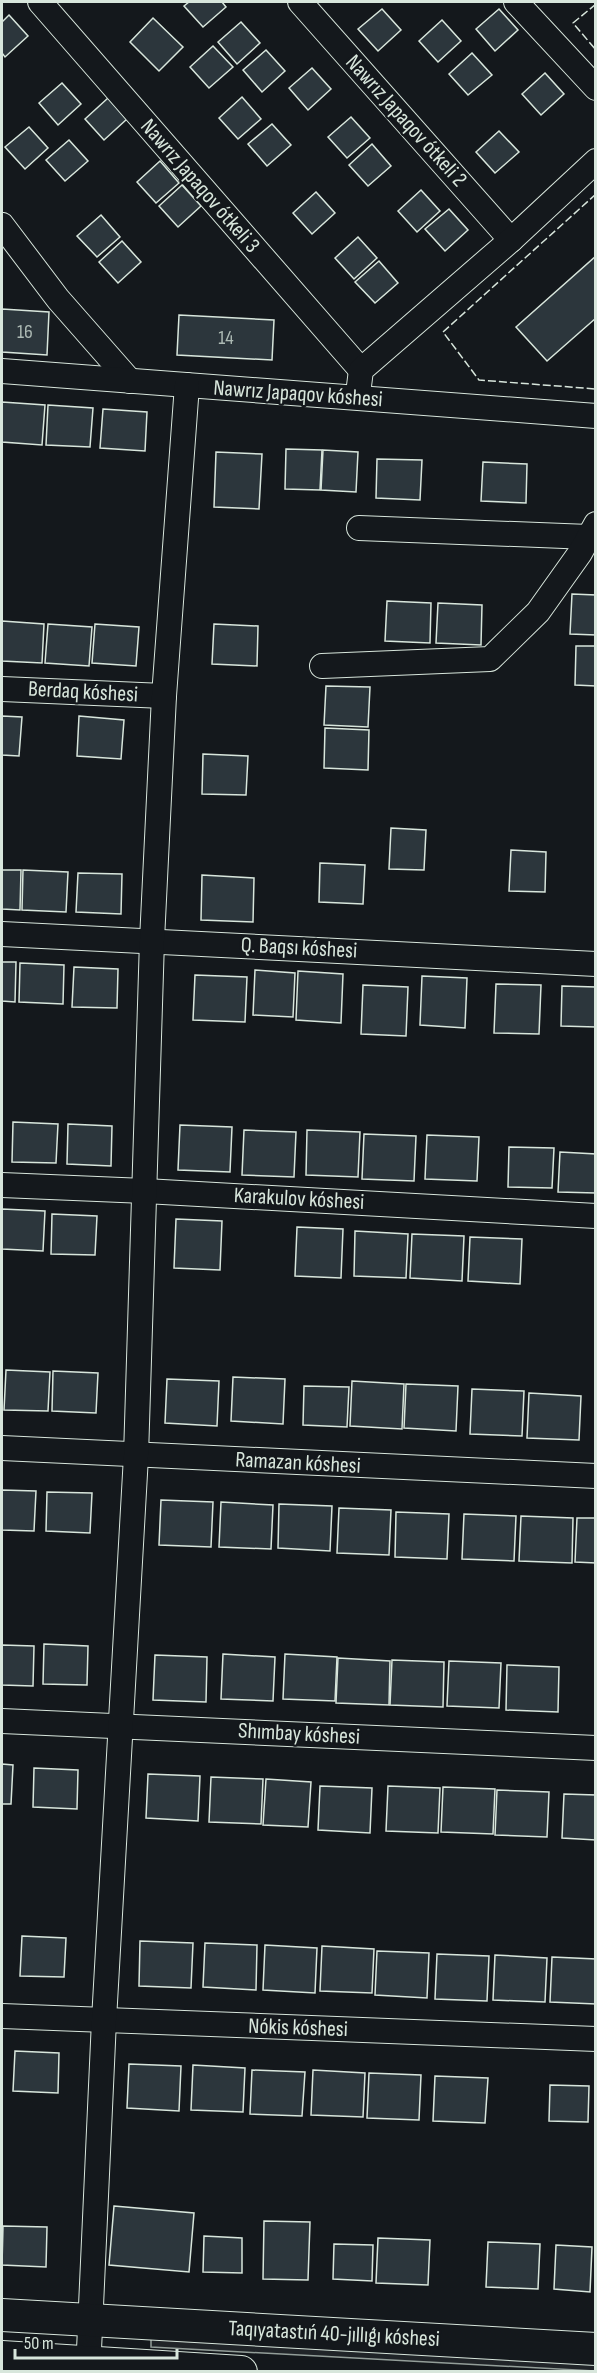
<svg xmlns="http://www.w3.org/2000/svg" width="597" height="2373" font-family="'Sofia Sans Condensed',sans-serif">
  <rect width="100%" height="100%" fill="#14181c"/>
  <polygon fill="#202428" stroke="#939e99" stroke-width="1.5" points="151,2338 595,2363 595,2371 151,2347"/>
  <g fill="#2c363c" stroke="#d8e6dc" stroke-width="1.5">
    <polygon points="189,2 222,2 226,7 203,27 184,6"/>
    <polygon points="382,9 401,30 378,51 358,29"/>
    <polygon points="499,9 518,30 495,51 476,29"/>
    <polygon points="9,15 28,36 5,57 2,53 2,22"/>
    <polygon points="153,18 183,47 159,71 130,42"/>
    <polygon points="442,20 461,41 438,62 419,41"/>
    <polygon points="241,22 260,43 237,64 218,42"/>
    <polygon points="213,46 233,67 209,88 190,67"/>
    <polygon points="266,50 285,71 262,92 243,70"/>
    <polygon points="472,53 492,75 468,95 449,74"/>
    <polygon points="312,68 331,89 308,110 289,88"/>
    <polygon points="545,73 564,94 541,115 522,94"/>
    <polygon points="62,83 81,104 58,125 39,103"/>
    <polygon points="242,97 261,119 238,139 219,118"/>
    <polygon points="108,98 127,119 104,140 85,119"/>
    <polygon points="351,117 370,138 347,158 328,137"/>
    <polygon points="272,124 291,145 267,166 248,144"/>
    <polygon points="29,127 48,148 25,169 5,147"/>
    <polygon points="499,131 519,152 495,173 476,152"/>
    <polygon points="69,140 88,161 65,181 46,160"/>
    <polygon points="372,144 391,166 368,186 349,165"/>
    <polygon points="160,161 179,183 156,203 137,182"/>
    <polygon points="182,185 201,206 178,227 159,206"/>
    <polygon points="421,190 440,211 417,232 398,211"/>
    <polygon points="316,192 335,213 312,234 293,213"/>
    <polygon points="449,209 468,230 445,251 425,229"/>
    <polygon points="101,215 120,237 97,257 77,236"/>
    <polygon points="358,237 377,258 354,279 335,258"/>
    <polygon points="122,241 141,262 118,283 99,262"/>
    <polygon points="596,256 596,318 547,361 516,327"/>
    <polygon points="379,261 398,283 375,303 355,282"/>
    <polygon points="2,309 49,312 47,355 2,352"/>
    <polygon points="179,315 274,320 272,360 177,355"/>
    <polygon points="2,402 45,405 42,445 2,442"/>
    <polygon points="48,405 93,408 90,447 46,445"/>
    <polygon points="103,409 147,412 145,451 100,448"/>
    <polygon points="286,449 322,450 320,490 285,489"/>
    <polygon points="323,450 358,452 356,492 321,490"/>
    <polygon points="216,452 262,454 259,509 214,507"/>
    <polygon points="377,459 422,460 420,500 376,498"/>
    <polygon points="483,462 527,464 526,503 481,501"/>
    <polygon points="572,594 596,595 596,635 570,634"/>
    <polygon points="387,601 431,603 430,643 385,641"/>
    <polygon points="438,603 482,605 481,645 436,643"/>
    <polygon points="2,621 44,624 42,663 2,661"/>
    <polygon points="48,624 92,627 89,666 45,663"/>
    <polygon points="95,624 139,627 136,666 92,663"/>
    <polygon points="214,624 258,626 257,666 212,664"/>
    <polygon points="576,646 596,646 596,686 575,685"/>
    <polygon points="326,686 370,687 368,727 324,725"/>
    <polygon points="2,716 22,717 19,756 2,755"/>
    <polygon points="79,716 124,720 121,759 77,756"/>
    <polygon points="325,728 369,730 368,770 324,768"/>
    <polygon points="203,754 248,756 246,795 202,794"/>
    <polygon points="391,828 426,830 424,870 389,869"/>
    <polygon points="511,850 546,852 545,892 509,891"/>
    <polygon points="320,863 365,865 363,904 319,902"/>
    <polygon points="2,870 21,870 20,910 2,909"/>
    <polygon points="23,870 68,872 66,912 22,910"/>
    <polygon points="78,873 122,874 121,914 76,912"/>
    <polygon points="202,875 254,878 253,922 201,920"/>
    <polygon points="2,962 16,962 15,1002 2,1001"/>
    <polygon points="20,963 64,965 63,1004 19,1002"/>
    <polygon points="74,967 118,969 117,1008 72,1007"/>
    <polygon points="255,970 295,973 293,1017 253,1015"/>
    <polygon points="298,971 343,974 341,1023 296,1020"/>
    <polygon points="195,975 247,977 245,1022 193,1020"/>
    <polygon points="422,976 467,978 465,1028 420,1025"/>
    <polygon points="496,984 541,985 539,1034 494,1033"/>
    <polygon points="363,985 408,987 406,1036 361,1034"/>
    <polygon points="562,986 596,987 596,1027 561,1026"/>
    <polygon points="13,1122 58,1124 56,1163 12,1162"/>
    <polygon points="68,1124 112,1126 111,1166 67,1164"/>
    <polygon points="180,1125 232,1127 230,1172 178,1170"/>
    <polygon points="244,1130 296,1132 294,1177 242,1175"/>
    <polygon points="307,1130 360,1132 358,1177 306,1175"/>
    <polygon points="364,1134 416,1136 414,1181 362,1179"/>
    <polygon points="427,1135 479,1137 477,1181 425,1179"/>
    <polygon points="509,1147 554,1148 552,1188 508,1187"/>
    <polygon points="560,1152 596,1154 596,1193 558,1192"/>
    <polygon points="2,1209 45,1211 43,1251 2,1249"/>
    <polygon points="52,1214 97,1216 95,1255 51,1254"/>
    <polygon points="176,1219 222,1221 220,1270 174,1268"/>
    <polygon points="297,1227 343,1229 341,1278 295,1276"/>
    <polygon points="355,1231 408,1234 406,1278 354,1276"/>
    <polygon points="412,1234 464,1236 462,1281 410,1278"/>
    <polygon points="470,1237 522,1239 520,1284 468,1281"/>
    <polygon points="6,1370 50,1372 48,1411 4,1410"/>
    <polygon points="53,1371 98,1373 96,1413 52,1411"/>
    <polygon points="233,1377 285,1379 283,1424 231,1421"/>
    <polygon points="167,1379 219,1381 217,1426 165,1423"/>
    <polygon points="352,1381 404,1384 402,1429 350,1426"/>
    <polygon points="406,1384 458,1386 456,1431 404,1428"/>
    <polygon points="304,1386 349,1387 347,1427 303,1425"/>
    <polygon points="472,1389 524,1391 522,1436 470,1434"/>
    <polygon points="529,1393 581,1396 579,1440 527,1438"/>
    <polygon points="2,1490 36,1491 34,1531 2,1530"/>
    <polygon points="47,1492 92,1493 90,1533 46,1531"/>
    <polygon points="161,1500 213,1502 211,1547 159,1545"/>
    <polygon points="221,1502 273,1505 271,1549 219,1547"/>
    <polygon points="279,1504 332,1506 330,1551 278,1548"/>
    <polygon points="339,1508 391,1510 389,1555 337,1553"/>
    <polygon points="396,1512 449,1514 447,1559 395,1557"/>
    <polygon points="464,1514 516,1516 514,1561 462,1559"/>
    <polygon points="521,1516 573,1518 572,1563 519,1561"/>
    <polygon points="577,1518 596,1518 596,1563 575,1562"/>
    <polygon points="44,1644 88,1646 87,1685 43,1684"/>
    <polygon points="2,1645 34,1646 33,1686 2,1685"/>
    <polygon points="223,1654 275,1657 273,1701 221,1699"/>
    <polygon points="285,1654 337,1657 335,1701 283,1699"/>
    <polygon points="155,1655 207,1657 206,1702 153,1700"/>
    <polygon points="338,1658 390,1661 389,1705 336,1703"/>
    <polygon points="392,1660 444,1662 443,1707 390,1705"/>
    <polygon points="449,1661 501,1663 499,1708 447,1706"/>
    <polygon points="507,1665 559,1667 558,1712 506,1710"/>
    <polygon points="2,1764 13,1765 11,1804 2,1804"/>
    <polygon points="34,1768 78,1770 77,1809 33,1807"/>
    <polygon points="148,1774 200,1776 198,1821 146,1818"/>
    <polygon points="211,1777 263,1779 261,1824 209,1822"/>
    <polygon points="266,1779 311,1782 308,1827 263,1825"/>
    <polygon points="320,1786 372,1788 370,1833 318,1830"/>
    <polygon points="388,1786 440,1788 438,1833 386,1831"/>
    <polygon points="443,1787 495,1789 493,1834 441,1832"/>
    <polygon points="497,1790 549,1792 547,1837 495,1835"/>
    <polygon points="564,1794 596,1795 596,1840 562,1838"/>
    <polygon points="22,1936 66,1938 64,1977 20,1976"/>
    <polygon points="140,1941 193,1943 191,1988 139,1986"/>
    <polygon points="205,1943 257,1945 256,1990 203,1987"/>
    <polygon points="265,1945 317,1948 315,1993 263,1990"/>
    <polygon points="322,1946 374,1949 372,1993 320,1991"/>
    <polygon points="377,1951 429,1953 427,1998 375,1995"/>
    <polygon points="437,1954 489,1956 487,2001 435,1999"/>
    <polygon points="495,1955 547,1958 545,2002 493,2000"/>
    <polygon points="552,1957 596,1959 596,2004 550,2002"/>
    <polygon points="15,2051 59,2053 58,2093 13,2091"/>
    <polygon points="129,2064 181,2066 179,2111 127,2108"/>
    <polygon points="193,2065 245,2068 243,2112 191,2110"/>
    <polygon points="252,2070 305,2072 302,2116 250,2114"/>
    <polygon points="313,2070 365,2073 363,2117 311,2115"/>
    <polygon points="369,2073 421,2075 419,2120 367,2118"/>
    <polygon points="435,2076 488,2078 485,2123 433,2121"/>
    <polygon points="550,2085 589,2086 588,2122 549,2121"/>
    <polygon points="114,2206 194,2213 189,2272 109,2265"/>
    <polygon points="264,2221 310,2222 308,2280 263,2279"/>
    <polygon points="3,2226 47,2227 46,2267 2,2265"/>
    <polygon points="204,2236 242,2238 242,2273 203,2272"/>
    <polygon points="378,2238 430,2240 428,2285 376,2283"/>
    <polygon points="488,2242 540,2244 538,2289 486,2287"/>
    <polygon points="334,2244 373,2245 372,2281 333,2279"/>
    <polygon points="556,2245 592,2247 590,2292 554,2289"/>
  </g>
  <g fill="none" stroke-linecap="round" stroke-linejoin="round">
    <defs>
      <g id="minor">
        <polyline points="40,2 361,370"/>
        <polyline points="300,2 511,240"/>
        <polyline points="516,2 596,88"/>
        <polyline points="2,225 58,299 130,381"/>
        <polyline points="2,371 596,416"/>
        <polyline points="359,386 361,370 511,240 596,161"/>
        <polyline points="359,528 589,537"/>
        <polyline points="322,666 490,659 538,612 580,553 596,524"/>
        <polyline points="2,689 164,696"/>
        <polyline points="2,934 596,964"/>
        <polyline points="2,1185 145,1191 596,1216"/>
        <polyline points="2,1448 596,1476"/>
        <polyline points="2,1721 596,1748"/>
        <polyline points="2,2016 596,2039"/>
        <polyline points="88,2372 104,2020 136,1456 152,940 164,696 187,385"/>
      </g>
      <g id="major">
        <polyline points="2,2315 596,2349"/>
        <polyline points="2,2357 241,2372"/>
      </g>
    </defs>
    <use href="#minor" stroke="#d8e6dc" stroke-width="26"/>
    <use href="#major" stroke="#d8e6dc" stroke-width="34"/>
    <use href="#minor" stroke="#14181c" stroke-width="24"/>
    <use href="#major" stroke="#14181c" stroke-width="32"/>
    <g stroke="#d8e6dc" stroke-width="1.5" stroke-dasharray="8 3" stroke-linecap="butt">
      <polyline points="596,4 573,23 596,50"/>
      <polyline points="596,194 443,332 479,380 596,389"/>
    </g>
  </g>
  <g text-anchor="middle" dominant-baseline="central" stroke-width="4.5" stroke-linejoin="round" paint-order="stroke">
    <g font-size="20" fill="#adbab4">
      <text x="25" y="332">16</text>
      <text x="226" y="338">14</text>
    </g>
    <g font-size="22" fill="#d8e6dc" stroke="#14181c">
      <text transform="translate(406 121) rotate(48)">Nawrız Japaqov ótkeli 2</text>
      <text transform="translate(200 186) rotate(49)">Nawrız Japaqov ótkeli 3</text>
      <text transform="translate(298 394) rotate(4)">Nawrız Japaqov kóshesi</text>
      <text transform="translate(83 692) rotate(3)">Berdaq kóshesi</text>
      <text transform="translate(299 948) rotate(3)">Q. Baqsı kóshesi</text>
      <text transform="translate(299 1199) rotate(3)">Karakulov kóshesi</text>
      <text transform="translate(298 1463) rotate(3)">Ramazan kóshesi</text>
      <text transform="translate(299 1734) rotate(3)">Shımbay kóshesi</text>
      <text transform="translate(298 2028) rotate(2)">Nókis kóshesi</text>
      <text transform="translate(334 2334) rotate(3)">Taqıyatastıń 40-jıllıǵı kóshesi</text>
    </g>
  </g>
  <rect width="597" height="2373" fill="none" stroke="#d8e6dc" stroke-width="6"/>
  <path d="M15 2349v9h162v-9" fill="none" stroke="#d8e6dc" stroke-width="3"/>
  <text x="24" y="2349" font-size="18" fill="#d8e6dc" stroke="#14181c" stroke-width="4.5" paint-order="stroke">50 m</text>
</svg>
